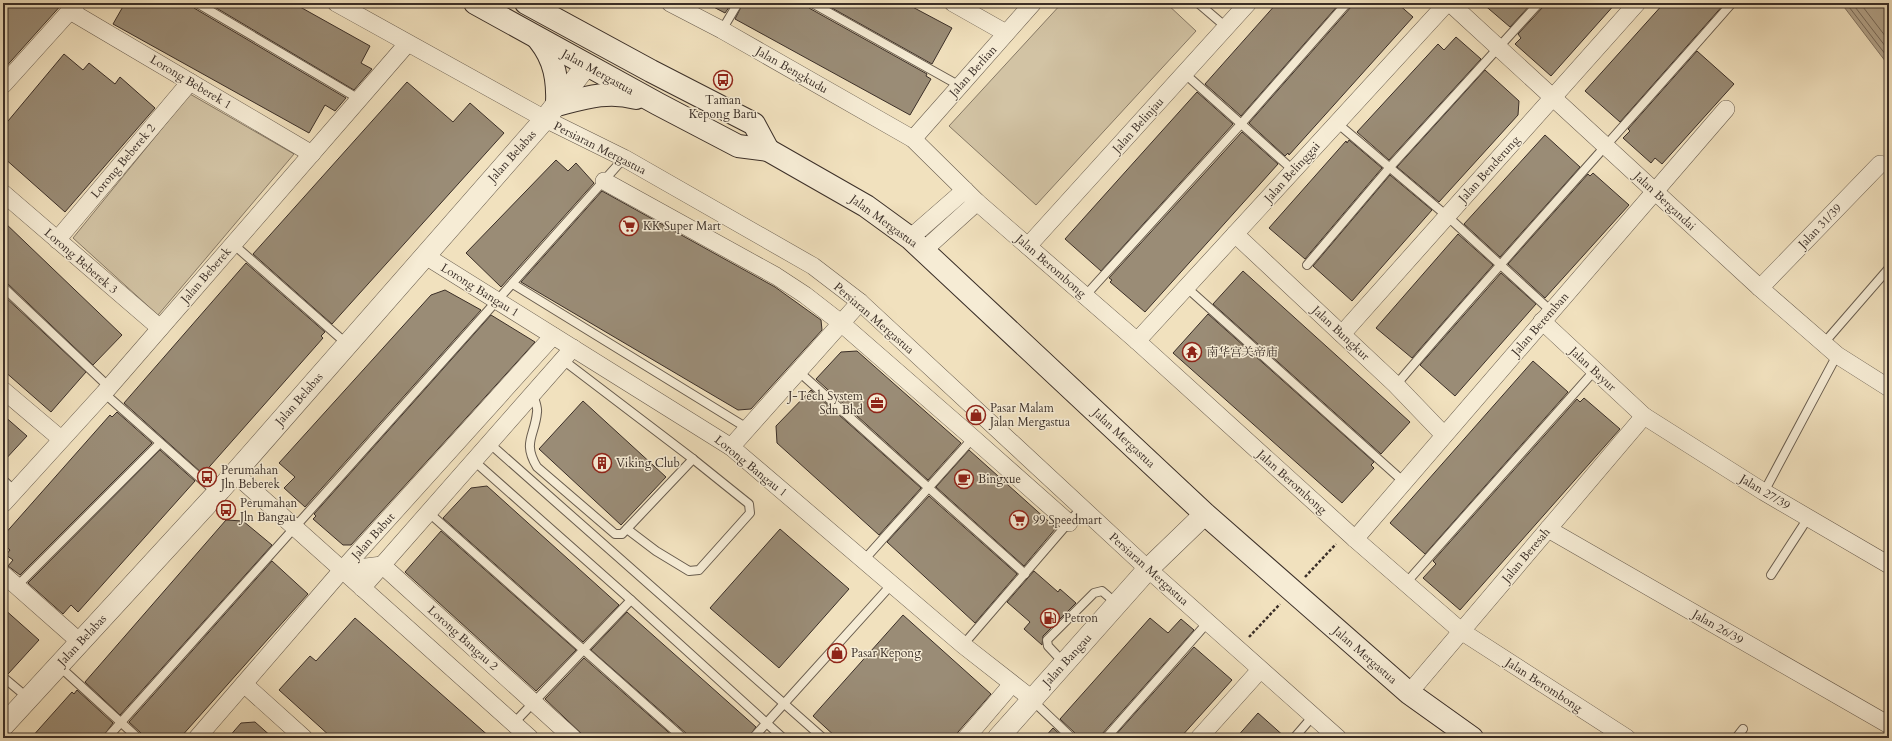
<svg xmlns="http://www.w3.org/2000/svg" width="1892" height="741" font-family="Cardo,'Noto Serif SC',serif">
  <rect width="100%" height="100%" fill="#f1e1be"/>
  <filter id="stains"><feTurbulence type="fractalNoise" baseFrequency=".005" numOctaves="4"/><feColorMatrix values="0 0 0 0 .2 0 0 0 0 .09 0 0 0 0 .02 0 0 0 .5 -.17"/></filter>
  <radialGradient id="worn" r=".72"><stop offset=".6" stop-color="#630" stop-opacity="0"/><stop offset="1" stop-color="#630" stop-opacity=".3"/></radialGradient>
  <g fill="#d2c3a4" stroke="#867966">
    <polygon points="1062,3 1166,3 1196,31 1036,205 949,126"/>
    <polygon points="190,94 294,154 158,315 73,238"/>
  </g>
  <polygon fill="#b3a48b" stroke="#837563" points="1841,3 1889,3 1889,66"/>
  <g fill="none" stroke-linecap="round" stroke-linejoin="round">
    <g stroke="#776a5a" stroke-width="1">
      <polyline points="1846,3 1889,59"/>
      <polyline points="1852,3 1889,51"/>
      <polyline points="1860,3 1889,41"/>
    </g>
  </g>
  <g fill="#9a8c76" stroke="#3b2f28">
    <polygon points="3,3 63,3 3,70"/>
    <polygon points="125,3 192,3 194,8 346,98 335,111 325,105 309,133 113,24"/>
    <polygon points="208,3 293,3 370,46 361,63 372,69 354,90"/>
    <polygon points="706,3 732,3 725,13"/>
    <polygon points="743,3 807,3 809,8 927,74 926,76 931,79 910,115 735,19"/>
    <polygon points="823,3 905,3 952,28 932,64"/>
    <polygon points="1277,3 1340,3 1241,116 1205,84"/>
    <polygon points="1352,3 1397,3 1413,17 1289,155 1288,153 1285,156 1249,123 1351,7"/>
    <polygon points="1482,3 1532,3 1510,27"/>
    <polygon points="1544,3 1616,3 1551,76 1515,44 1521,38 1518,34 1543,7"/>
    <polygon points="1664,3 1725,3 1620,122 1585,91"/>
    <polygon points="1456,37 1481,59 1389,160 1357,132 1438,44 1444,50"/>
    <polygon points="1697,51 1734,84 1662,164 1655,158 1651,163 1623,138 1630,131 1628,129"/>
    <polygon points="64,54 83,70 89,63 115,84 120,77 155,108 65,212 3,157 3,127"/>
    <polygon points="1485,70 1519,101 1518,115 1439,202 1397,167"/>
    <polygon points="407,82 453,122 470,103 504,133 332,324 253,254"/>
    <polygon points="1197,92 1233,124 1101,271 1065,239"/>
    <polygon points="1242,132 1278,164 1145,312 1110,282 1112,280 1109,278"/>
    <polygon points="1545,135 1580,167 1500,257 1464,224"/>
    <polygon points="1349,140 1382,168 1305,259 1269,228 1346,141 1347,143"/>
    <polygon points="556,160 568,171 576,163 594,183 501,287 466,253"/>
    <polygon points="1593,173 1629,205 1545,298 1508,264 1588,174 1590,176"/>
    <polygon points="1390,175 1432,210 1352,301 1313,266"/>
    <polygon points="602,191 775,287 821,320 822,330 751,409 738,410 521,282"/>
    <polygon points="3,221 122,335 93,365 7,283 3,282"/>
    <polygon points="1458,234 1493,265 1412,358 1376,328"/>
    <polygon points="246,263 325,332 321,336 323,338 203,474 124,403"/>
    <polygon points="1243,271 1410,422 1381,454 1213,304"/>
    <polygon points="1501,273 1536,304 1455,396 1420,365"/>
    <polygon points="445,290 481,310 305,507 284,488 295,477 279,463 431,295"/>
    <polygon points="3,295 86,372 51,412 3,370"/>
    <polygon points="1208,314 1374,462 1371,465 1374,468 1342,503 1173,353"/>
    <polygon points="491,315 535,342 351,545 343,545 313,519 316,516 314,514"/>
    <polygon points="857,351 961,443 928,480 816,379 841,352"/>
    <polygon points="1533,361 1568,392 1425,554 1390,523"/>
    <polygon points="811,390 921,488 879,535 777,443 776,426"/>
    <polygon points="1584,398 1620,429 1460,610 1423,578 1436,564 1433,561 1577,399 1580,402"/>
    <polygon points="583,401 666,477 621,525 539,449"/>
    <polygon points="117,412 152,443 20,575 8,566 13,560 6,555 10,550 3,544 3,536 110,415 112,417"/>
    <polygon points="3,415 27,436 3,462"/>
    <polygon points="160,450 195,481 78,612 71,605 63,614 28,583"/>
    <polygon points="969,450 1056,528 1024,566 936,487"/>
    <polygon points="487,486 619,605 583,642 443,518 471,488"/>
    <polygon points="929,496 1017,574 975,623 887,542"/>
    <polygon points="226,520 243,521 272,545 120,715 85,682"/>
    <polygon points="780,529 849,589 779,668 710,608"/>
    <polygon points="441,531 576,650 536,691 405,572"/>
    <polygon points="272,561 308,594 180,738 143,738 142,734 129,722"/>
    <polygon points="1034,571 1058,592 1060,589 1076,603 1043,636 1042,645 1024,629 1030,622 1007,602"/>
    <polygon points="3,608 39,640 8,674 3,672"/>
    <polygon points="627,612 756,727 748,738 688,738 687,734 591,650"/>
    <polygon points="903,615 991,694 958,732 956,738 837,738 813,716"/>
    <polygon points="355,618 371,632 491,738 332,738 320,727 279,690 310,656 316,661"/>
    <polygon points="1150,618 1168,633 1181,619 1194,630 1102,734 1101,738 1077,738 1076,734 1060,719"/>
    <polygon points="1194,647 1232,680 1216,698 1180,738 1113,738"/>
    <polygon points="584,658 675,738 586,738 545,699"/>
    <polygon points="77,690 113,723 102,738 31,738 72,692 74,694"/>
    <polygon points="1258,713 1286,738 1236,738"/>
    <polygon points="255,722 273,738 228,738 241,723"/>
    <polygon points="1053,728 1064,738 1044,738"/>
  </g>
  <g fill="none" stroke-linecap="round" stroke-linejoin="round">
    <defs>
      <g id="service">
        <polyline points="197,3 359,99"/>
        <polyline points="812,3 960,86"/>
        <polyline points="1198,3 1226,27"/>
        <polyline points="722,30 738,3"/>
        <polyline points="1184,73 1293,170"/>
        <polyline points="1337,123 1447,216 1551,311"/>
        <polyline points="233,244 347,344"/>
        <polyline points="1307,265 1390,167 1539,3"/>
        <polyline points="513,284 747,428"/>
        <polyline points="3,287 109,387"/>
        <polyline points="1186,287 1404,482"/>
        <polyline points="1085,296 1241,124 1347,3"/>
        <polyline points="1824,343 1889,268"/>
        <polyline points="563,360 693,459 749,504 750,513 699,570 689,571 656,551 627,529"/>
        <polyline points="798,371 1025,574"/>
        <path d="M1396 385C1506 256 1620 131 1732 3"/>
        <polyline points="104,393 217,493"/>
        <path d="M533 394C534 399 538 407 537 412 535 436 522 442 537 467L615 534H622L693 459"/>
        <polyline points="489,443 823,738"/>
        <polyline points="473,460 631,600 783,738"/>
        <polyline points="3,480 15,491"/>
        <polyline points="1764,492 1837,355"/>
        <polyline points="428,512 683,738"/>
        <polyline points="864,560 973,438"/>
        <polyline points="1771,575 1808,518"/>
        <polyline points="1406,583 1595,370"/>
        <polyline points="17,586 160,443"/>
        <polyline points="963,645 1082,507"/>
        <polyline points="1064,663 1048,646 1047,640 1094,593 1102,591 1116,603"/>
        <polyline points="59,666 138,738"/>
        <polyline points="3,677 28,698"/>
        <polyline points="1032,700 1072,738"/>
        <polyline points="514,723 631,600"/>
        <polyline points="107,738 624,158"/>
        <polyline points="753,738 892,584"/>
        <polyline points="1106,738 1208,622"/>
        <polyline points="1294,738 1313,716"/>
        <polyline points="1736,738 1743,729"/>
      </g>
      <g id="minor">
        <polyline points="336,3 545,119 624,158 813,266 860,302 1148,569 1338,738"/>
        <polyline points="670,3 722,30 913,139 977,202 1137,341 1355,539 1461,631 1627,738"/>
        <polyline points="953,3 1006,33"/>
        <polyline points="1450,3 1760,288 1837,355 1889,388"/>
        <polyline points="70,11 312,154"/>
        <polyline points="3,85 77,3"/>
        <polyline points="913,139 1033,3"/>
        <polyline points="604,181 776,276 805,295 841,323 973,438 1069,523"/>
        <polyline points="3,193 160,328"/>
        <polyline points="1235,234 1396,385 1444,435"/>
        <polyline points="910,238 965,190"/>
        <polyline points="57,240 190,82"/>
        <polyline points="1028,246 1248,3"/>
        <polyline points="924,250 977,202"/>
        <polyline points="424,255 731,447 963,645 1032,699"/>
        <polyline points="1760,288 1880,164"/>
        <polyline points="1542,321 1644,416 1764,492 1889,565"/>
        <polyline points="1342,334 1637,3"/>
        <polyline points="1137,341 1447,3"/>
        <polyline points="3,390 61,439"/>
        <polyline points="731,447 860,302"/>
        <polyline points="234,473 530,738"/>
        <polyline points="3,504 104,393 407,44"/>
        <polyline points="1548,529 1889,725"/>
        <polyline points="1355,539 1726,109"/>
        <polyline points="342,570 382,565 573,738"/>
        <polyline points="3,574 80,642"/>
        <polyline points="362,588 573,348"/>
        <polyline points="244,684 304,738"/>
        <polyline points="1409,693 1644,416"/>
        <polyline points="197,738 342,570 553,336"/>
        <polyline points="966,738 1012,684"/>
        <polyline points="1199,738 1260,670"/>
      </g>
      <g id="tertiary">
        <polyline points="3,726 220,490 545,119 586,66"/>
        <polyline points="998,738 1148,569 1205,514"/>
      </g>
      <g id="secondary">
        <polyline points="475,3 658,104 738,146 768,150 866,206 910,238 1205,514 1409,693 1472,738"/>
        <polyline points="526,3 651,71 754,124 768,150"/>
        <path d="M539 40C555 60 558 80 557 105 584 98 608 90 636 98"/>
      </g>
    </defs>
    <use href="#service" stroke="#685c4e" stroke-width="10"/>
    <use href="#minor" stroke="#685c4e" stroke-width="18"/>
    <use href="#tertiary" stroke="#685c4e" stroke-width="22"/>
    <use href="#secondary" stroke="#3b2f28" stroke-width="24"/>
    <g stroke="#3b2f28" stroke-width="2.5" stroke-dasharray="3 2" stroke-linecap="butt">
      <polyline points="1305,577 1336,544"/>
      <polyline points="1249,637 1280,604"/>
    </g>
    <use href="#service" stroke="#f6ecd5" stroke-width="8"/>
    <use href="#minor" stroke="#f6ecd5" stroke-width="17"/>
    <use href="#tertiary" stroke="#f6ecd5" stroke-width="21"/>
    <use href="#secondary" stroke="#f6ecd5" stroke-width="22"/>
  </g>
  <defs>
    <symbol id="bus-ring" viewBox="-11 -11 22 22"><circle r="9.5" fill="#f6ecd5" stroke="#8f2418" stroke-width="1.5"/><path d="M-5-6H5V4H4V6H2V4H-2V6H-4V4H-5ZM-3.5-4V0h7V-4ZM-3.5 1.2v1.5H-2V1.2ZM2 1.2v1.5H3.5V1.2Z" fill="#8f2418"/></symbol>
    <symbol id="supermarket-ring" viewBox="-11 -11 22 22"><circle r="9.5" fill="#f6ecd5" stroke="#8f2418" stroke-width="1.5"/><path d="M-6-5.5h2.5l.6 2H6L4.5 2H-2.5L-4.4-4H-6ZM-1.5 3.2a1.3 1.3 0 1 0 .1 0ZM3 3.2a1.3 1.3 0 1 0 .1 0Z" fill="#8f2418"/></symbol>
    <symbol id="temple-ring" viewBox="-11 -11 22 22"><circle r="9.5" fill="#f6ecd5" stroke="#8f2418" stroke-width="1.5"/><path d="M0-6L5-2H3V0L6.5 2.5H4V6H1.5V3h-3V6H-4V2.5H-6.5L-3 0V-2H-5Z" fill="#8f2418"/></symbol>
    <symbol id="office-ring" viewBox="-11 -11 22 22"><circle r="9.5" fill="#f6ecd5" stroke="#8f2418" stroke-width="1.5"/><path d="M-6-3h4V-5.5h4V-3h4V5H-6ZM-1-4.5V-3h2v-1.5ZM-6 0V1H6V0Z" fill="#8f2418"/></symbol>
    <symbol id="shop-ring" viewBox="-11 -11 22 22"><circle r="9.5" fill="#f6ecd5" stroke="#8f2418" stroke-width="1.5"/><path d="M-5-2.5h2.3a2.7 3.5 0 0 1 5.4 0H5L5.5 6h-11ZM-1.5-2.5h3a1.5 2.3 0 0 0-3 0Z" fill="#8f2418"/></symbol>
    <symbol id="building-ring" viewBox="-11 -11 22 22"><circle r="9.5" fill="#f6ecd5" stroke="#8f2418" stroke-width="1.5"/><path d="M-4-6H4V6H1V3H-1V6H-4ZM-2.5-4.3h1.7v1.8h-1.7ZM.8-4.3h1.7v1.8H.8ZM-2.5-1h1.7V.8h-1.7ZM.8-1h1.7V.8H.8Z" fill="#8f2418"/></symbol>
    <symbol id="cafe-ring" viewBox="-11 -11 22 22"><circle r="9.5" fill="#f6ecd5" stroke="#8f2418" stroke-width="1.5"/><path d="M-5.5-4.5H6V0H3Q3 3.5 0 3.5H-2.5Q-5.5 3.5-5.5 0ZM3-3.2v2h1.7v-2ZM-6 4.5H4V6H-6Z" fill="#8f2418"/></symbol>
    <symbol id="fuel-ring" viewBox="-11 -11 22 22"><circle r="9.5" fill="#f6ecd5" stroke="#8f2418" stroke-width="1.5"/><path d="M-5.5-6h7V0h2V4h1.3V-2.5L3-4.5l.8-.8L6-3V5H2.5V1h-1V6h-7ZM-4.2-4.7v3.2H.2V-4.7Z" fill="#8f2418"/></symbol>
  </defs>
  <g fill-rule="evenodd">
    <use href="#bus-ring" x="712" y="69" width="22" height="22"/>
    <use href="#supermarket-ring" x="618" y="215" width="22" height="22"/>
    <use href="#temple-ring" x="1181" y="341" width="22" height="22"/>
    <use href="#office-ring" x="866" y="392" width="22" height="22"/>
    <use href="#shop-ring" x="965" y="404" width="22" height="22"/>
    <use href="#building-ring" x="591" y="452" width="22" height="22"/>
    <use href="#bus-ring" x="196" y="466" width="22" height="22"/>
    <use href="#cafe-ring" x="953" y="468" width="22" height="22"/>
    <use href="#bus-ring" x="215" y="499" width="22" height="22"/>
    <use href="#supermarket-ring" x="1008" y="509" width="22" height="22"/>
    <use href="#fuel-ring" x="1039" y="607" width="22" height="22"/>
    <use href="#shop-ring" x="826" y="642" width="22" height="22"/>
  </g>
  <g text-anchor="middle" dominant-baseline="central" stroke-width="3" stroke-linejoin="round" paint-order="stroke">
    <g font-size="12" fill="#3b2f28" stroke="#f6ecd5">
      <text transform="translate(792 70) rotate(30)">Jalan Bengkudu</text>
      <text transform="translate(973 71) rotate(-48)">Jalan Berlian</text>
      <text transform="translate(598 72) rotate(29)">Jalan Mergastua</text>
      <text transform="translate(191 82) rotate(31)">Lorong Beberek 1</text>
      <text transform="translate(1138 125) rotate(-48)">Jalan Belinjau</text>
      <text transform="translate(600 148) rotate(27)">Persiaran Mergastua</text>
      <text transform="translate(512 156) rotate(-48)">Jalan Belabas</text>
      <text transform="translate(123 161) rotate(-50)">Lorong Beberek 2</text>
      <text transform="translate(1489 169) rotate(-48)">Jalan Benderung</text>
      <text transform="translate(1292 172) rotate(-48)">Jalan Belinggai</text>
      <text transform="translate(1665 201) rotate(43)">Jalan Bergandai</text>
      <text transform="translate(884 221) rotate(36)">Jalan Mergastua</text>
      <text transform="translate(1820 226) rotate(-46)">Jalan 31/39</text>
      <text transform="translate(81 261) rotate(41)">Lorong Beberek 3</text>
      <text transform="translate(1051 266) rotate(41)">Jalan Berombong</text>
      <text transform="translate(206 275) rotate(-49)">Jalan Beberek</text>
      <text transform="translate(480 290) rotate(32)">Lorong Bangau 1</text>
      <text transform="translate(874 318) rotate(41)">Persiaran Mergastua</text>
      <text transform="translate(1540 324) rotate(-49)">Jalan Beremban</text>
      <text transform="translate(1341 333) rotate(43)">Jalan Bungkur</text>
      <text transform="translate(1593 369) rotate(43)">Jalan Bayur</text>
      <text transform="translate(299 399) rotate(-49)">Jalan Belabas</text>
      <text transform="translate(1124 438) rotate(43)">Jalan Mergastua</text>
      <text transform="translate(751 466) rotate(39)">Lorong Bangau 1</text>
      <text transform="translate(1292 482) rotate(42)">Jalan Berombong</text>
      <text transform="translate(1765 492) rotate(31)">Jalan 27/39</text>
      <text transform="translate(373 536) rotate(-48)">Jalan Babut</text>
      <text transform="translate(1526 555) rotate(-50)">Jalan Beresah</text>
      <text transform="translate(1149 569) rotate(42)">Persiaran Mergastua</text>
      <text transform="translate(1718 627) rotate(30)">Jalan 26/39</text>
      <text transform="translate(463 638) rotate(42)">Lorong Bangau 2</text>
      <text transform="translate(82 640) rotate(-47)">Jalan Belabas</text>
      <text transform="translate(1365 655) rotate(41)">Jalan Mergastua</text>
      <text transform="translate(1067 660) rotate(-48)">Jalan Bangau</text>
      <text transform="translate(1544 685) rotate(33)">Jalan Berombong</text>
    </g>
    <g font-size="12" fill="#3b2f28" stroke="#f6ecd5" text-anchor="start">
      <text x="723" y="100" text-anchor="middle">Taman<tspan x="723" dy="14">Kepong Baru</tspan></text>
      <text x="643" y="226">KK Super Mart</text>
      <text x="1206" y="352">南华宫关帝庙</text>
      <text x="863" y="396" text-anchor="end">J-Tech System<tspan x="863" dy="14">Sdn Bhd</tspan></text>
      <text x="990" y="408">Pasar Malam<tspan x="990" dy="14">Jalan Mergastua</tspan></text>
      <text x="616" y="463">Viking Club</text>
      <text x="221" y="470">Perumahan<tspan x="221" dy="14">Jln Beberek</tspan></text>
      <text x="978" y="479">Bingxue</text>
      <text x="240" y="503">Perumahan<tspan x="240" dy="14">Jln Bangau</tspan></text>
      <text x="1033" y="520">99 Speedmart</text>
      <text x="1064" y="618">Petron</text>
      <text x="851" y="653">Pasar Kepong</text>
    </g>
  </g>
  <rect width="1892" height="741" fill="none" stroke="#f1e1be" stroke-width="16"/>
  <rect x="4" y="4" width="1884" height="733" fill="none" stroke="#3b2f28" stroke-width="2"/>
  <rect x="8" y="8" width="1876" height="725" fill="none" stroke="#3b2f28"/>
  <rect width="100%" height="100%" filter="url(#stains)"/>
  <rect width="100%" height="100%" fill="url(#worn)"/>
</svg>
